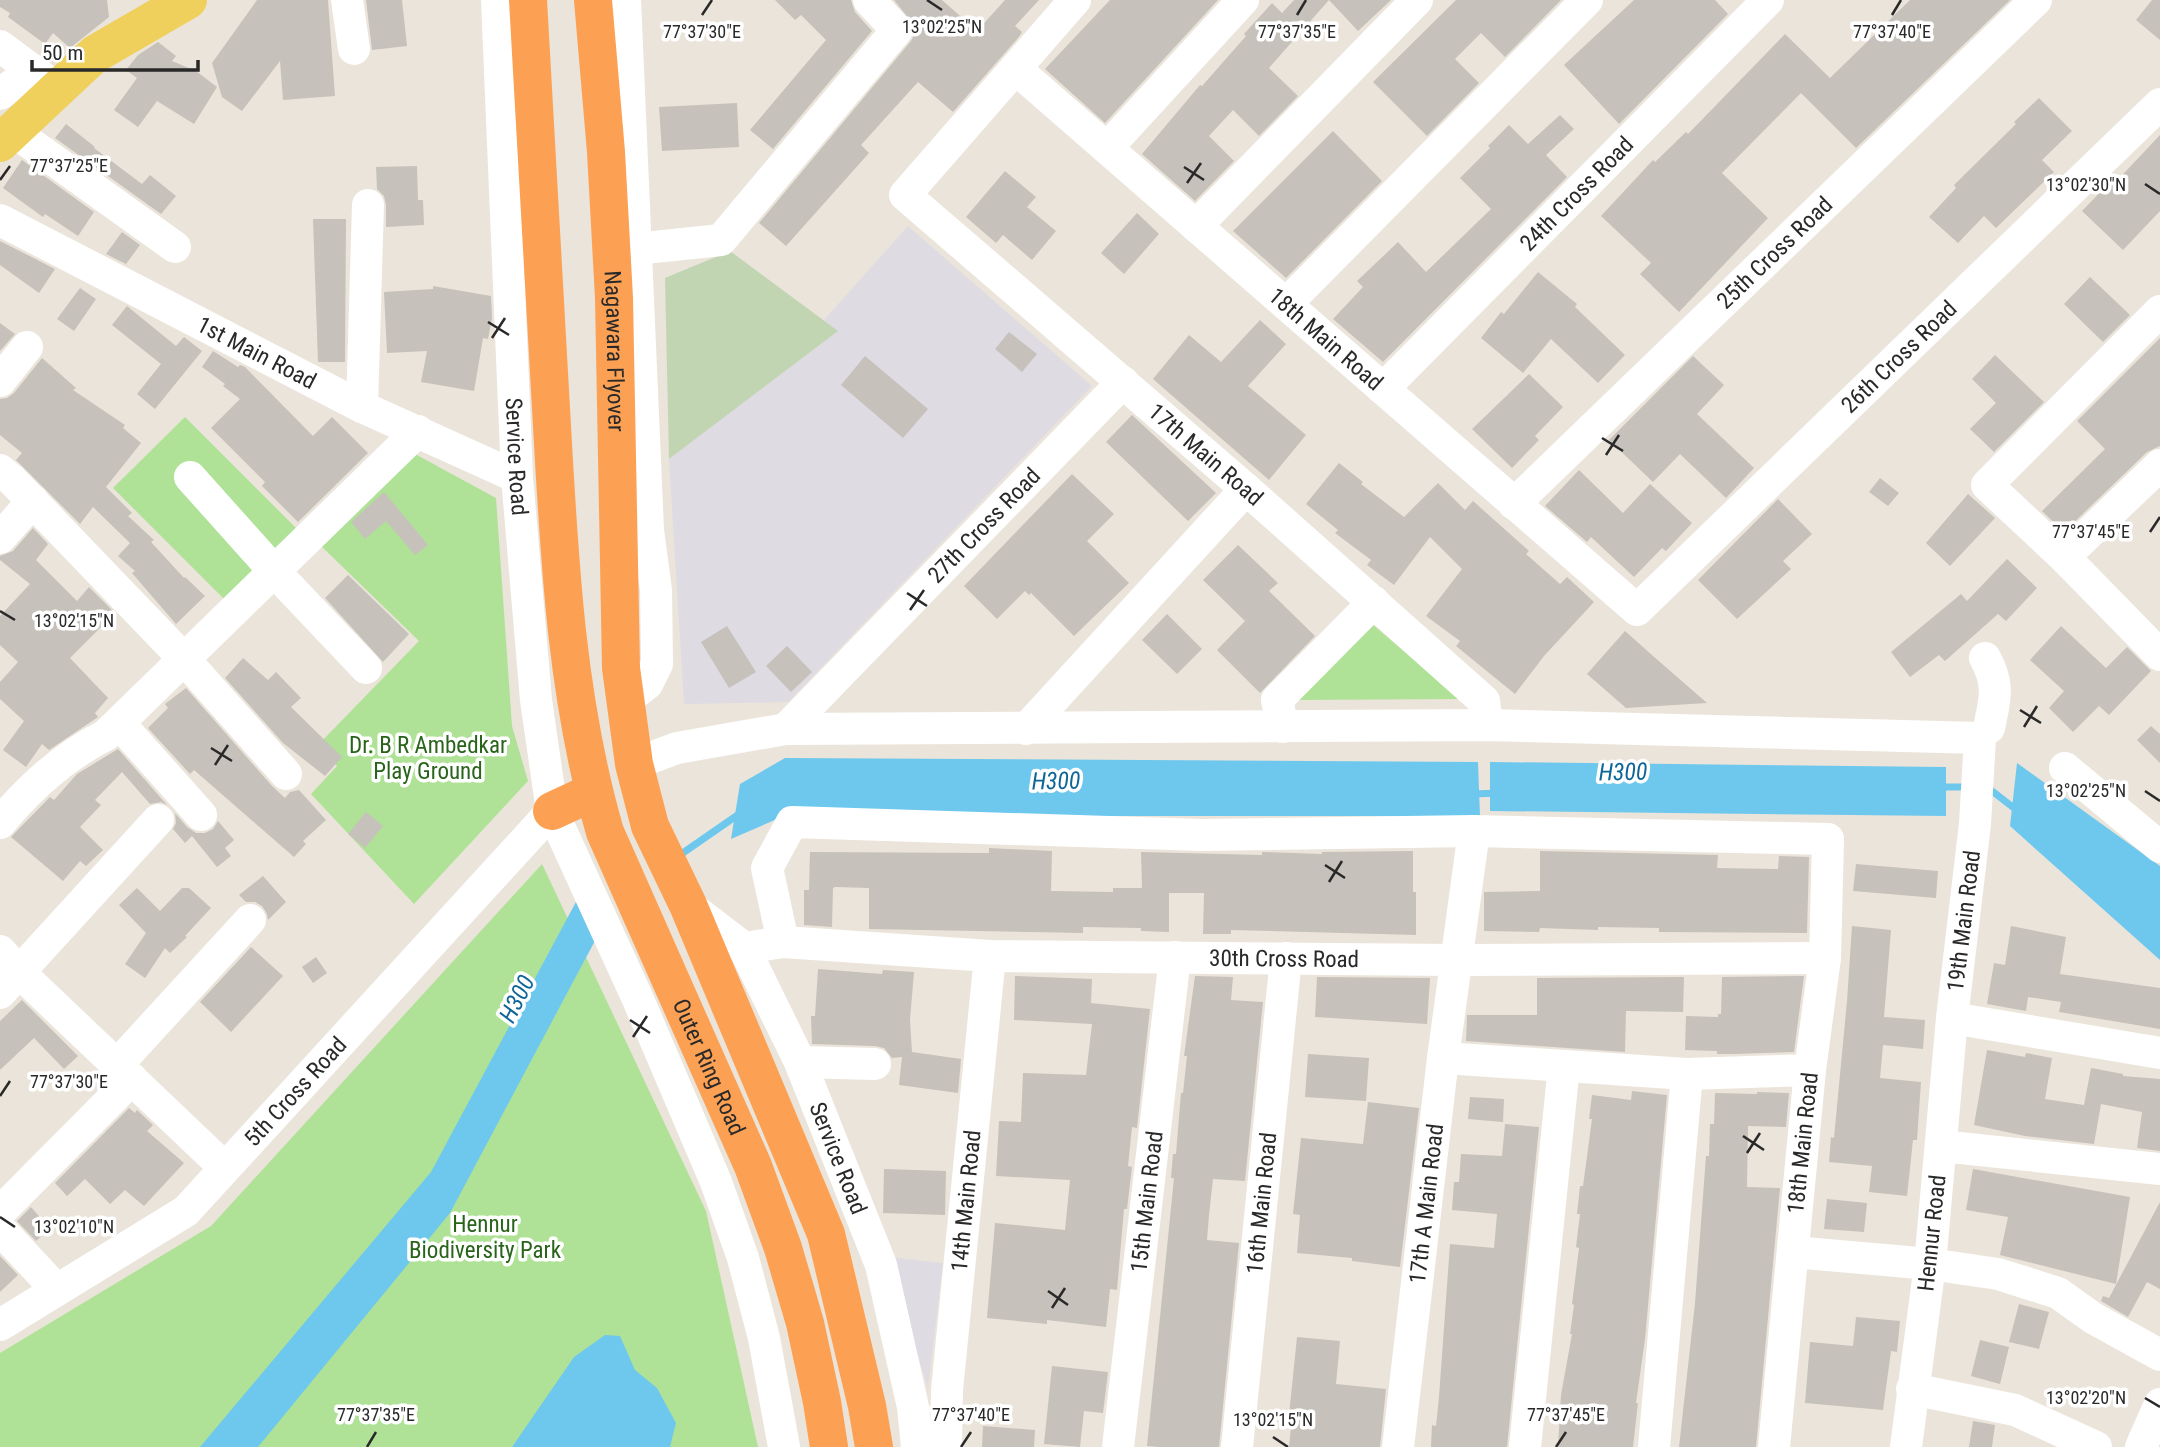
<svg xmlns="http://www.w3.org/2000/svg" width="2160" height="1447" font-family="'Roboto Condensed',sans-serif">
  <rect width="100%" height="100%" fill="#ebe4da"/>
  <g fill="#dedbe3">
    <polygon points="908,226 1092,386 788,702 684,704 669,459 837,331 824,320"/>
    <polygon points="887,1257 943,1263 928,1388"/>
  </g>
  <g fill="#afe297">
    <polygon points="185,417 300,532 228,603 113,488"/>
    <polygon points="415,454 496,498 512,726 528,781 414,904 311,794 337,766 318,745 419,641 317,542"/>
    <polygon points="1372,624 1460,699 1296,700"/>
    <polygon points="542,864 706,1211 758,1447 0,1447 0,1353 211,1226"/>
  </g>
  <polygon fill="#c2d5b2" points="730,251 838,331 669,459 665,278"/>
  <g fill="#6ec8ed">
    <polygon points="785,758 1478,762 1480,816 784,816 731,839 740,784"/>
    <polygon points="1490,762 1946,767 1946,816 1490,811"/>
    <polygon points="2017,763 2160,866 2160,960 2010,826"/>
    <polygon points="577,900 597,937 450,1213 258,1447 200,1447 431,1172"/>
    <polygon points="605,1335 620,1336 635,1370 657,1388 676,1423 670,1447 512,1447 574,1357"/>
  </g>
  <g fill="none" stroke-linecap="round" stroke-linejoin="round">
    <g stroke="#6ec8ed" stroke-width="7">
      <polyline points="1938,787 1968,787"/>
      <polyline points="1987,787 2019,812"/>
      <polyline points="1473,794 1499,793"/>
      <polyline points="677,857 742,812"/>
    </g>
  </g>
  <g fill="#c6c1ba">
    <polygon points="0,0 107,0 109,17 70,48 53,33 45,44 8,17 10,13 0,7"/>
    <polygon points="257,0 328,0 335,96 283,100 280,61 242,111 222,97 212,63"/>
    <polygon points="366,0 402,0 407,46 372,50"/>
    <polygon points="775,0 851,0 855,12 872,31 773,149 750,130 826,40 801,15 795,20"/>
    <polygon points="894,0 942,0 977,31 1005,0 1039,0 1015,26 1022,32 1018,38 953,112 918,82 861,145 869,153 786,246 759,223 911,41 915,33 914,25"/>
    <polygon points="1110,0 1218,0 1105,123 1045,69"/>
    <polygon points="1294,0 1391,0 1358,31 1329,0 1269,68 1298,96 1259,136 1233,110 1209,136 1234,161 1195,201 1142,154 1200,85 1202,86 1246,36 1244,34 1272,3 1282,13"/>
    <polygon points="1456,0 1561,0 1505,57 1481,33 1455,59 1479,83 1427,136 1373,82"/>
    <polygon points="1634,0 1715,0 1728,14 1619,124 1564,65"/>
    <polygon points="1910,0 2010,0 1856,148 1801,93 1722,173 1768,218 1679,312 1640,274 1651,263 1601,216 1653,160 1655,162 1686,132 1688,134 1785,34 1830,78"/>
    <polygon points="2152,0 2160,0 2160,40 2136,20"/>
    <polygon points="158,42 176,56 172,61 196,71 217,87 194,124 157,101 138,127 114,110 137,78 126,70 138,55"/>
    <polygon points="2039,98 2072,131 2042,160 2054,172 1996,228 1984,216 1958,243 1929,217 1956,188 1954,185 2016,124 2014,122"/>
    <polygon points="737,103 739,147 662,151 659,107"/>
    <polygon points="1560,115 1574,129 1546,155 1567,177 1383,362 1333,319 1363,287 1357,281 1398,242 1426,272 1491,209 1460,178 1490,148 1488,146 1509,125 1528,144"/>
    <polygon points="66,124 95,147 94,148 142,184 150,175 176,196 161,214 55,138"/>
    <polygon points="1333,131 1382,181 1286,278 1233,231"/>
    <polygon points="2160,135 2160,211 2123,250 2082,211 2109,183 2112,186"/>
    <polygon points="22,160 94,212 78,236 45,214 43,217 3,188"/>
    <polygon points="417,166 418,200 423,200 424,225 386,227 386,205 384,196 377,189 376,167"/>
    <polygon points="1005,171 1036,197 1027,207 1056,231 1032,260 1003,235 996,243 966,217"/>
    <polygon points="1137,213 1159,234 1124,274 1101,253"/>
    <polygon points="313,219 346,219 345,362 318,362"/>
    <polygon points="122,232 140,245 126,264 106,254"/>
    <polygon points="0,241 55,269 39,293 0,265"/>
    <polygon points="1538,272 1577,304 1575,307 1625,355 1598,383 1551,339 1523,373 1481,338 1501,312 1504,314"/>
    <polygon points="2090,277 2130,315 2103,342 2064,304"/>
    <polygon points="433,286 491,296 492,318 488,339 483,338 474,391 421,382 427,351 387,353 384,292 433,289"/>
    <polygon points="80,288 96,299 74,331 57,319"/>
    <polygon points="127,306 176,346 184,337 202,351 155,409 137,394 161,364 112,325"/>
    <polygon points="1260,320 1286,344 1248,386 1306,435 1269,480 1153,379 1189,335 1221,362"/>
    <polygon points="0,323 15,334 0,351"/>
    <polygon points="1009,332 1037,354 1022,372 995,349"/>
    <polygon points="2160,338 2160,446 2147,452 2064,532 2042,511 2105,449 2077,421"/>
    <polygon points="213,351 238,367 240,365 245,367 313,436 332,417 368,453 298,522 262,486 265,482 211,428 240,399 223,386 225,384 202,367"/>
    <polygon points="1995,355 2044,402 1994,452 1970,429 1996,403 1972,379"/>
    <polygon points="865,356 928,409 903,438 841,385"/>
    <polygon points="1693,356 1724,385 1697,414 1754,468 1726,498 1680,454 1653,482 1609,440"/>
    <polygon points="42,358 76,388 73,390 125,425 123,428 141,443 106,487 132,513 128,516 154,540 151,542 184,578 185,577 205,596 176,624 132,573 135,571 118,556 130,543 93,507 80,524 16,460 22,453 0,435 0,399 7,398 14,393"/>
    <polygon points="1529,374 1563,407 1535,436 1539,440 1512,468 1472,429"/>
    <polygon points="1132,415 1216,493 1188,521 1106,442"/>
    <polygon points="1339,463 1363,482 1361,484 1404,517 1438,483 1465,510 1473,501 1529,551 1526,554 1560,584 1567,577 1594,602 1544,656 1515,694 1456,646 1460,641 1426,616 1462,569 1430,537 1394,585 1367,565 1371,560 1335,533 1338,530 1306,504"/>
    <polygon points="1579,470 1623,513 1650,484 1692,523 1666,551 1662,548 1634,577 1591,537 1587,542 1545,506"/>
    <polygon points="1072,474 1114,514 1087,541 1129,583 1074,636 1031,593 1029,595 1025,591 997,619 964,586"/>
    <polygon points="1880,478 1899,493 1888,506 1869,492"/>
    <polygon points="384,492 428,545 415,555 386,521 365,539 351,522"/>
    <polygon points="1968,494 1995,518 1950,566 1926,543"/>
    <polygon points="1778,499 1812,534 1783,561 1791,569 1737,619 1698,580"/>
    <polygon points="33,528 48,544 36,560 77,601 89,587 115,613 70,658 108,698 95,713 98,717 49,750 42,744 26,767 3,750 24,721 0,699 0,682 18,662 0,645 0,616 30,584 0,560 0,556 13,551"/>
    <polygon points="1238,545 1278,583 1269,591 1315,636 1260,693 1217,650 1245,621 1203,580"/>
    <polygon points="2007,559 2037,588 2006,621 1998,614 1945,661 1939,655 1910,677 1891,652 1961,594 1967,601"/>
    <polygon points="348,575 409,634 383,662 325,598"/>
    <polygon points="1167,614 1202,649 1177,674 1142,640"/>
    <polygon points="727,626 756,672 729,688 701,642"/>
    <polygon points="2061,626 2106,668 2127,647 2151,671 2109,715 2099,706 2073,732 2049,708 2064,691 2030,660"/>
    <polygon points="1625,631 1653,656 1707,703 1626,708 1587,674"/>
    <polygon points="787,646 812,672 791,692 766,666"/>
    <polygon points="243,658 268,680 276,672 301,698 291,707 342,757 325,776 283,743 225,678"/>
    <polygon points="186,688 272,786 285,798 290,792 299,790 326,820 303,841 306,844 294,857 194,770 190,774 148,728 168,708 165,704"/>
    <polygon points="2151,726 2160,734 2160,763 2137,740"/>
    <polygon points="118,749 167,805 161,802 150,804 122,772 95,800 101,805 80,827 103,850 86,866 80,861 63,881 11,837 50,797 54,800 77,774"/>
    <polygon points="366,812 383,826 365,848 348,834"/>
    <polygon points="175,813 187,827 196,833 205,833 213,829 218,821 234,840 225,848 231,856 217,867 192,836 185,843 173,829 176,823"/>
    <polygon points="989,848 1052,851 1051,891 1113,892 1113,888 1142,888 1141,852 1262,855 1262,852 1322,854 1322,852 1413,851 1413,892 1416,892 1416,935 1231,930 1231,934 1203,934 1204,893 1169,893 1169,932 1141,931 1141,928 1083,927 1083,933 869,929 869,888 835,887 833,888 832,927 804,925 804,890 809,890 810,852 989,853"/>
    <polygon points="1540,851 1718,855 1717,868 1778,869 1779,856 1809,857 1807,933 1659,932 1659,928 1598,927 1598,930 1540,928 1539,932 1484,931 1484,892 1540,891"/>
    <polygon points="1856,864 1938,871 1936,898 1853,891"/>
    <polygon points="263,876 286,902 268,920 267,914 262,906 255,902 246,902 239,895"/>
    <polygon points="137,888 160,911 182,888 189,888 211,908 185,936 187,937 170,953 165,948 145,978 125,964 146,933 119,905"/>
    <polygon points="1852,926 1891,930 1884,1017 1925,1020 1923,1049 1883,1045 1880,1078 1921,1082 1917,1140 1913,1140 1907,1196 1869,1192 1872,1166 1829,1162 1831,1137 1834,1138 1847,1001"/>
    <polygon points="2011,926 2066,937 2060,974 2160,988 2160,1029 2059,1012 2061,1002 2028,997 2026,1011 1987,1004 1994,963 2005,965"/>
    <polygon points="251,947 283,976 231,1032 200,1002"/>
    <polygon points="316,957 327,973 313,983 302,967"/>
    <polygon points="818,969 882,974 883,970 914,972 910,1020 912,1052 961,1059 958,1093 899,1085 902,1057 892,1058 884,1048 875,1046 812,1044 811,1016 815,1016"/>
    <polygon points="1015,976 1092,979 1091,1003 1150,1009 1137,1128 1132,1127 1128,1166 1132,1167 1127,1209 1124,1209 1117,1290 1110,1289 1106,1327 1047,1320 1047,1324 987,1318 995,1223 1065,1230 1070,1180 996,1176 999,1121 1021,1122 1023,1073 1086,1075 1092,1024 1014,1020"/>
    <polygon points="1195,976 1233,977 1231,1000 1263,1002 1245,1181 1213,1179 1209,1215 1207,1240 1239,1243 1219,1447 1159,1447 1147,1446 1174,1178 1171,1178 1173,1154 1176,1154 1181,1093 1183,1093 1187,1056 1184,1056"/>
    <polygon points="1804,976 1794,1052 1733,1054 1717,1054 1717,1051 1685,1050 1686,1016 1718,1017 1718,1014 1721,1014 1722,977"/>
    <polygon points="1317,977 1430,978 1427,1024 1315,1017"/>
    <polygon points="1684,977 1683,1012 1626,1011 1625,1052 1466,1041 1467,1015 1537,1015 1537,978"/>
    <polygon points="22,1000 78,1056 64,1069 34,1038 0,1070 0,1021"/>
    <polygon points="1987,1050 2025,1057 2026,1053 2052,1058 2045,1099 2084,1105 2091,1068 2123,1074 2123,1076 2160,1079 2160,1151 2137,1148 2142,1112 2101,1104 2094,1144 2025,1136 1974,1125"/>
    <polygon points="1308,1054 1369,1058 1366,1101 1305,1097"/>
    <polygon points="1632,1091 1667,1095 1645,1339 1636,1403 1638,1403 1633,1447 1558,1447 1561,1395 1572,1334 1570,1334 1574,1305 1572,1304 1579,1248 1576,1247 1580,1214 1577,1214 1580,1186 1583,1186 1592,1119 1589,1119 1592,1095 1631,1100"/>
    <polygon points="1757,1092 1789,1093 1786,1127 1748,1126 1747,1187 1780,1188 1756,1447 1679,1447 1695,1303 1706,1156 1709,1156 1710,1124 1714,1124 1715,1093 1757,1094"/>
    <polygon points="1470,1097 1504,1099 1503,1122 1468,1119"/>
    <polygon points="1368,1102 1419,1108 1400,1267 1352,1261 1352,1258 1297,1253 1300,1215 1293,1214 1301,1138 1363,1144"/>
    <polygon points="129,1108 135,1113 137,1110 153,1125 147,1131 184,1163 144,1206 125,1190 110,1204 85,1179 67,1196 55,1183"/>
    <polygon points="1505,1124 1539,1127 1507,1447 1431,1447 1432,1425 1436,1426 1439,1397 1450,1244 1494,1248 1497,1214 1452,1210 1454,1182 1459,1182 1461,1154 1502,1156"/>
    <polygon points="884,1169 946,1171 945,1215 883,1213"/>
    <polygon points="1973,1169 2130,1197 2116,1284 2000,1255 2008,1217 1966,1210"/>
    <polygon points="1827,1199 1867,1203 1864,1232 1824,1229"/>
    <polygon points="2160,1202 2160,1289 2147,1282 2128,1317 2101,1301 2103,1296 2109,1298"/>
    <polygon points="31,1207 50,1229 36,1241 17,1221"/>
    <polygon points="0,1256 18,1275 0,1292"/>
    <polygon points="2019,1304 2049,1312 2039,1349 2009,1342"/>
    <polygon points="1856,1317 1900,1321 1897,1352 1891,1351 1883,1410 1805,1403 1810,1342 1853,1346"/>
    <polygon points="1297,1337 1340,1341 1336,1384 1386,1389 1380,1447 1289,1447 1292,1416 1289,1415"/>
    <polygon points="1980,1340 2009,1347 2000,1384 1971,1376"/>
    <polygon points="1052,1366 1108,1372 1103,1413 1084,1411 1080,1447 1044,1444"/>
    <polygon points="1973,1421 1995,1425 1992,1447 1969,1447"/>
    <polygon points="983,1426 1035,1430 1034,1447 982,1447"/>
  </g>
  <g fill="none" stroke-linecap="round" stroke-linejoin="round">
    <g stroke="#fff" stroke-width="32">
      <polyline points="347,0 354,49"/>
      <path id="s1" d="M497 0 517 477 536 700 552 811 637 997 716 1182 743 1258 753 1296 764 1338 784 1447"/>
      <path id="s2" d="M1075 0 905 195 1246 489 1484 701 1487 725"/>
      <polyline points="0,46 58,89"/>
      <path id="s3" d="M1016 69 1637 610 2160 104"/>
      <polyline points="0,94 33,70"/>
      <polyline points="13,131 175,247"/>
      <polyline points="1107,148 1243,0"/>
      <path id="s4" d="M0 220 362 407 517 477"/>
      <polyline points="1196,226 1417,0"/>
      <polyline points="635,249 721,240 897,30 869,0"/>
      <polyline points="1286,304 1587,0"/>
      <polyline points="2160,311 1987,485 2064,557 2160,655"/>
      <polyline points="0,381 27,347"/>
      <path id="s5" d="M1383 389 1768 0"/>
      <polyline points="362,407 368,205"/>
      <polyline points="0,470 12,480 185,660 286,774"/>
      <polyline points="190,477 275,572 366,668"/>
      <path id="s6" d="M1514 504 2036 0"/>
      <polyline points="0,538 33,501"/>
      <polyline points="2064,557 2160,465"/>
      <path d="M1985 658C2000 685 1995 699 1989 728"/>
      <polyline points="624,702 647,684 657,664 656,590 648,530 625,0"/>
      <polyline points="119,723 201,815"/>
      <polyline points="1283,727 1277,700 1374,602"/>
      <path id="s7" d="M786 729 1123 382"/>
      <polyline points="1026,729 1246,489"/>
      <polyline points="634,764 677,748 786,729 1487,725 1980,738 1975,824 1952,1018 1930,1264 1906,1447"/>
      <polyline points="2065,768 2160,847"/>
      <path d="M0 823C29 788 66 755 106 735L418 431"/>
      <path id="s8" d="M688 905 744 948 800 1062 881 1265 913 1407 917 1447"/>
      <polyline points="783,942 767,868 792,822 1202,835 1474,831 1828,839 1825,958 1810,1070 1774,1447"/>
      <path id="s9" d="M744 948 783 942 990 956 1458 960 1825 958"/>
      <polyline points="0,951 19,972 225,1168"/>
      <polyline points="0,993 158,820"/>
      <polyline points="1952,1018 2160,1053"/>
      <polyline points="1443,1058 1687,1074 1810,1070"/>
      <polyline points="800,1062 875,1064"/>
      <polyline points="117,1065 250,920"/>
      <polyline points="1941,1146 2160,1169"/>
      <polyline points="0,1212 132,1079"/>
      <polyline points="0,1229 56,1289"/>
      <polyline points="1793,1252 1930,1264 1998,1274 2058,1293 2093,1318 2160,1355"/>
      <path id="s10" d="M0 1325 186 1211 552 811"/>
      <polyline points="1912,1389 2015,1410 2096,1447"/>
      <path id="s11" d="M946 1447 947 1390 990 956"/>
      <path id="s12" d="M1118 1447 1175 957"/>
      <path id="s13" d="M1237 1447 1286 958"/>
      <path id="s14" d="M1398 1447 1443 1058 1474 831"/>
      <polyline points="1525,1447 1564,1066"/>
      <polyline points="1654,1447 1687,1074"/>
      <polyline points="2141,1447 2160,1404"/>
    </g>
    <polyline stroke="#efd05c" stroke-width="38" points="0,143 95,54 188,0"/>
    <g stroke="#fca154" stroke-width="38">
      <path id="s15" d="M528 0C536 136 544 272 551 408 559 551 565 694 605 832L753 1166 783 1248 805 1323 822 1402 829 1447"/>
      <path id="s16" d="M593 0 606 152 614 298 621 668 634 764 650 826 688 905 826 1234 867 1406 874 1447"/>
      <polyline points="552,811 593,792"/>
    </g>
  </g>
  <path fill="none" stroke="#292929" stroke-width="2.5" d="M927 0 942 10M702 15 712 0M1297 15 1306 0M1892 15 1901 0M1184 167 1204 180M0 180 10 166M1187 183 1201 163M2145 184 2160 194M488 322 509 335M492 338 505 318M1602 438 1623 451M1606 455 1619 435M2150 532 2160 517M907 593 927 606M910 610 924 590M0 611 15 620M2020 710 2041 723M2024 727 2037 706M211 748 232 761M215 765 228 745M2145 791 2160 801M1325 865 1345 878M1329 882 1342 861M630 1020 650 1033M633 1037 647 1016M0 1096 10 1081M1743 1136 1764 1150M1747 1153 1760 1133M0 1217 15 1227M1048 1291 1068 1305M1052 1308 1065 1288M2145 1398 2160 1407M1273 1437 1288 1447M367 1447 376 1432M961 1447 971 1432M1556 1447 1566 1432"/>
  <g text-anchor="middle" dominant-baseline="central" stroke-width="7" stroke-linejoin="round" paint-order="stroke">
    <g font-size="23" fill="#292929" stroke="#fff">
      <text stroke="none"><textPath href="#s5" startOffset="275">24th Cross Road</textPath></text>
      <text stroke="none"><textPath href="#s6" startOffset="362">25th Cross Road</textPath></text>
      <text stroke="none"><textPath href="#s3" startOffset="411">18th Main Road</textPath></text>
      <text stroke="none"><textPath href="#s16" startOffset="352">Nagawara Flyover</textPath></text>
      <text stroke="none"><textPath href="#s4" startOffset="289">1st Main Road</textPath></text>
      <text stroke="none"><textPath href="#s3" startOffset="1188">26th Cross Road</textPath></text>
      <text stroke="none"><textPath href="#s2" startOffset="656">17th Main Road</textPath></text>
      <text stroke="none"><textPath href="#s1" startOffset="457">Service Road</textPath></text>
      <text stroke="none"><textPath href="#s7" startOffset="284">27th Cross Road</textPath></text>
      <text transform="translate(1964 921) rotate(-83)">19th Main Road</text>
      <text stroke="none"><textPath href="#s9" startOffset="541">30th Cross Road</textPath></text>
      <text stroke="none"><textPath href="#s15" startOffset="1094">Outer Ring Road</textPath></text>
      <text stroke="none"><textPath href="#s10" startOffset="380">5th Cross Road</textPath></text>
      <text transform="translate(1803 1143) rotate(-84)">18th Main Road</text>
      <text stroke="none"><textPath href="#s8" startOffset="301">Service Road</textPath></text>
      <text stroke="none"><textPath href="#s11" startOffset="247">14th Main Road</textPath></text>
      <text stroke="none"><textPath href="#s12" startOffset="247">15th Main Road</textPath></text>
      <text stroke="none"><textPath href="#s13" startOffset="245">16th Main Road</textPath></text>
      <text stroke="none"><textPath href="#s14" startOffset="245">17th A Main Road</textPath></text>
      <text transform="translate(1932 1233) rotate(-84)">Hennur Road</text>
    </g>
    <g font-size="23" fill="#28641a" stroke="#fff">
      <text x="428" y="745">Dr. B R Ambedkar<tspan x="428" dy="26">Play Ground</tspan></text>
      <text x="485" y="1224">Hennur<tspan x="485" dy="26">Biodiversity Park</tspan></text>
    </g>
    <g font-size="24" font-style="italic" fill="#0e6597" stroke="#fff">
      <text transform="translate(1623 772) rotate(-1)">H300</text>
      <text transform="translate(1056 781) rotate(-1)">H300</text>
      <text transform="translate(517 999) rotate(-63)">H300</text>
    </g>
  </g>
  <g font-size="18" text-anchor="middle" fill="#292929" stroke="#fff" stroke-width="7" stroke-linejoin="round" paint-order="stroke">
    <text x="942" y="33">13°02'25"N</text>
    <text x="702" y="38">77°37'30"E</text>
    <text x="1297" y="38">77°37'35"E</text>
    <text x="1892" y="38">77°37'40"E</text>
    <text x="69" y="172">77°37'25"E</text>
    <text x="2086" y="191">13°02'30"N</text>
    <text x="2091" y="538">77°37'45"E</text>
    <text x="74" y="627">13°02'15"N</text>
    <text x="2086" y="797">13°02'25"N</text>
    <text x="69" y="1088">77°37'30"E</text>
    <text x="74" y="1233">13°02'10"N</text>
    <text x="2086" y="1404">13°02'20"N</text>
    <text x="376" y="1421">77°37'35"E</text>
    <text x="971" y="1421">77°37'40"E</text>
    <text x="1566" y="1421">77°37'45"E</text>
    <text x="1273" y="1426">13°02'15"N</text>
  </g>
  <path d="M32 60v10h166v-10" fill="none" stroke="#292929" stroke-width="3.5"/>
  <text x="42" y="60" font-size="21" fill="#292929" stroke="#ffffff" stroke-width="5" paint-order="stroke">50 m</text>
</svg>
